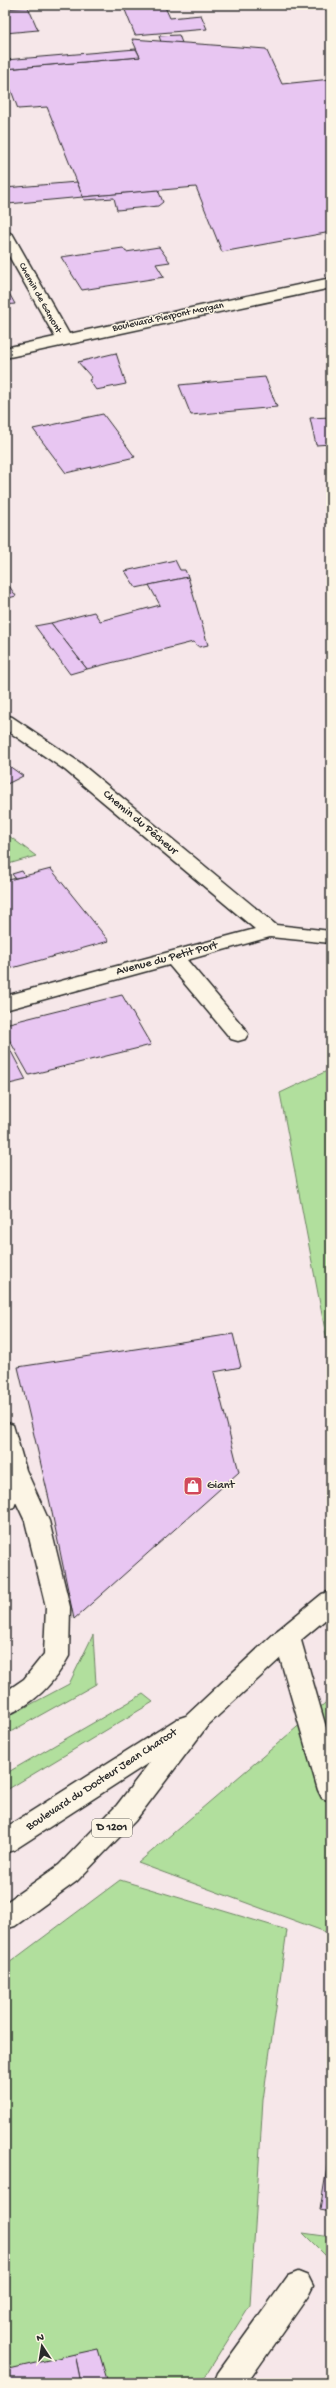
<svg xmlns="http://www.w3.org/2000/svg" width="336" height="2388" font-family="'Gochi Hand',sans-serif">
  <rect width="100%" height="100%" fill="#f6e7e9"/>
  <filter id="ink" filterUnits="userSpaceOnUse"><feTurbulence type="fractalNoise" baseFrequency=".025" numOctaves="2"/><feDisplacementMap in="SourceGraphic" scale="8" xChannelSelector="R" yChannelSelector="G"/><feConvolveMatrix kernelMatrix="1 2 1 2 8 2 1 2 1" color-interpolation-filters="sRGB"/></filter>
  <g filter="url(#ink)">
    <g fill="#b1df9d" stroke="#6e8564">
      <polygon points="5,833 36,856 5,865"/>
      <polygon points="327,1071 331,1072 331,1362 280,1093"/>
      <polygon points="93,1635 96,1684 5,1735 5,1718 69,1684"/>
      <polygon points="143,1694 153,1702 5,1791 5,1774"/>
      <polygon points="331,1698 331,1934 138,1863"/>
      <polygon points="120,1880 287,1930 263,2100 250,2305 201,2383 5,2383 5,1966"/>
      <polygon points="303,2233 331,2237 331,2261"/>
    </g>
    <g fill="#e8c6f2" stroke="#2b2b2b">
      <polygon points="123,5 164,5 170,18 201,15 207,29 135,35"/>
      <polygon points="28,7 38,30 5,33 5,9"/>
      <polygon points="179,35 182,43 161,42 159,36"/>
      <polygon points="132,39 266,49 282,84 331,79 331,232 222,252 196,187 83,197 47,107 18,109 5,74 5,69 140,57"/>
      <polygon points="136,49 140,57 5,69 5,60"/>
      <polygon points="77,182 83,197 8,204 5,198 5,188"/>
      <polygon points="158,190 163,202 158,206 117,210 114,198 84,200 83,197"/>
      <polygon points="159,247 170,262 156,264 164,277 82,290 61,257 123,248 126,252"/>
      <polygon points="5,286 15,304 5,305"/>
      <polygon points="116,353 126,384 96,390 89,380 92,378 78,362"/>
      <polygon points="265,377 277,407 191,415 179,385"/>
      <polygon points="103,414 135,457 66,473 33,429"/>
      <polygon points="331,417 331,444 316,445 310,418"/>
      <polygon points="175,560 180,570 185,570 188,577 136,588 125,571"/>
      <polygon points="188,577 208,645 199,647 193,642 87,669 51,623 94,612 100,621 160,605 149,585"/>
      <polygon points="5,580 16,596 5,599"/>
      <polygon points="51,623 87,669 70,674 35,626"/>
      <polygon points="5,763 23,776 5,785"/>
      <polygon points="51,869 109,941 5,970 5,881"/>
      <polygon points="22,871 25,876 15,878 12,874"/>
      <polygon points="122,995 151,1045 29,1075 5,1032 5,1024"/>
      <polygon points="5,1040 26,1080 5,1085"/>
      <polygon points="233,1334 241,1367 214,1372 239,1472 74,1619 50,1503 18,1367"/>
      <polygon points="331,2143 331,2212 320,2210"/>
      <polygon points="98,2349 108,2383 81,2383 75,2354"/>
      <polygon points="75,2354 81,2383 5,2383 5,2370"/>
    </g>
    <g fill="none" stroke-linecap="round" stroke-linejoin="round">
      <defs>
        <g id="minor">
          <polygon points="5,230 13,235 69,334 331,278 331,288 5,358 5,348 55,337 5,249"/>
          <polygon points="5,715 12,717 79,762 276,925 331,931 331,943 270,937 187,960 245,1029 248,1034 245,1039 238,1041 231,1039 169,965 5,1010 5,996 255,929 65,770 5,729"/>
          <path d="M5 1422 13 1425 26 1470 49 1521 70 1607 69 1656C55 1682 33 1706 5 1715V1692L24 1679 44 1654 46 1607 25 1521 16 1502 14 1507 5 1510Z"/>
          <polygon points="287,1627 296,1630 300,1637 331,1745 331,1801 322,1798 318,1790 274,1637 278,1630"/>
          <polygon points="298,2272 308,2276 313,2286 308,2296 247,2383 214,2383 218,2373 288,2276"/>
        </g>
        <polygon id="major" points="331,1591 331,1615 296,1644 208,1725 135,1821 77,1881 15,1926 5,1929 5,1903 59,1865 117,1805 150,1762 14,1850 5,1853 5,1828 177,1719 186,1716 278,1630 322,1594"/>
      </defs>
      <use href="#minor" stroke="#2b2b2b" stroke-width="3"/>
      <use href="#major" stroke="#2b2b2b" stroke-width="3"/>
      <use href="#minor" fill="#fcf5e5" fill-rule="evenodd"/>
      <use href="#major" fill="#fcf5e5" fill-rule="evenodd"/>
    </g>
  </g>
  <defs>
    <symbol id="shop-square" viewBox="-11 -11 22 22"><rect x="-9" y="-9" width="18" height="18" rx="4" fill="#d1495b" stroke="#fcf5e5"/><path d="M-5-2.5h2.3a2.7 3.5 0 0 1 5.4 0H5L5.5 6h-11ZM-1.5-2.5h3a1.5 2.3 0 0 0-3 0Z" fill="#fff"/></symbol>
  </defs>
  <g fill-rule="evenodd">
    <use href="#shop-square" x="182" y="1475" width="22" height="22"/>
  </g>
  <g text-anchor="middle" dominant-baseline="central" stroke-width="3" stroke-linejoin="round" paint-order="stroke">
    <g font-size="10" fill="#2b2b2b" stroke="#fcf5e5">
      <text transform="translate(40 298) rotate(61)">Chemin de Gamont</text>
      <text transform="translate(168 317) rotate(-12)">Boulevard Pierpont Morgan</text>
    </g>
    <rect fill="#fcf5e5" stroke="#6a6863" stroke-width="1" x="92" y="1819" width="40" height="18" rx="3"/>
    <g font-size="11" font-weight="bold" fill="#2b2b2b">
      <text x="112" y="1828">D 1201</text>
    </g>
    <g font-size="12" fill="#2b2b2b" stroke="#fcf5e5">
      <text transform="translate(140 823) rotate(40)">Chemin du Pêcheur</text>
      <text transform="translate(167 959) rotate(-15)">Avenue du Petit Port</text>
      <text transform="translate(102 1780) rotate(-33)">Boulevard du Docteur Jean Charcot</text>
    </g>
    <g font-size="12" fill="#2b2b2b" stroke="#fcf5e5" text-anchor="start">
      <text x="207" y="1486">Giant</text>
    </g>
  </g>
  <rect width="336" height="2388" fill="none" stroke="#fcf5e5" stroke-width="20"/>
  <rect x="10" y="10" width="316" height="2368" fill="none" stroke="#2b2b2b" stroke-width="1.5" filter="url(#ink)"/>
  <g transform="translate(42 2346) rotate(348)" stroke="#fcf5e5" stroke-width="3" paint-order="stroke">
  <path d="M0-3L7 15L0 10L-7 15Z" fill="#2b2b2b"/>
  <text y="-6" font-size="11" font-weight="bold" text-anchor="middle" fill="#2b2b2b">N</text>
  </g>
</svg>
